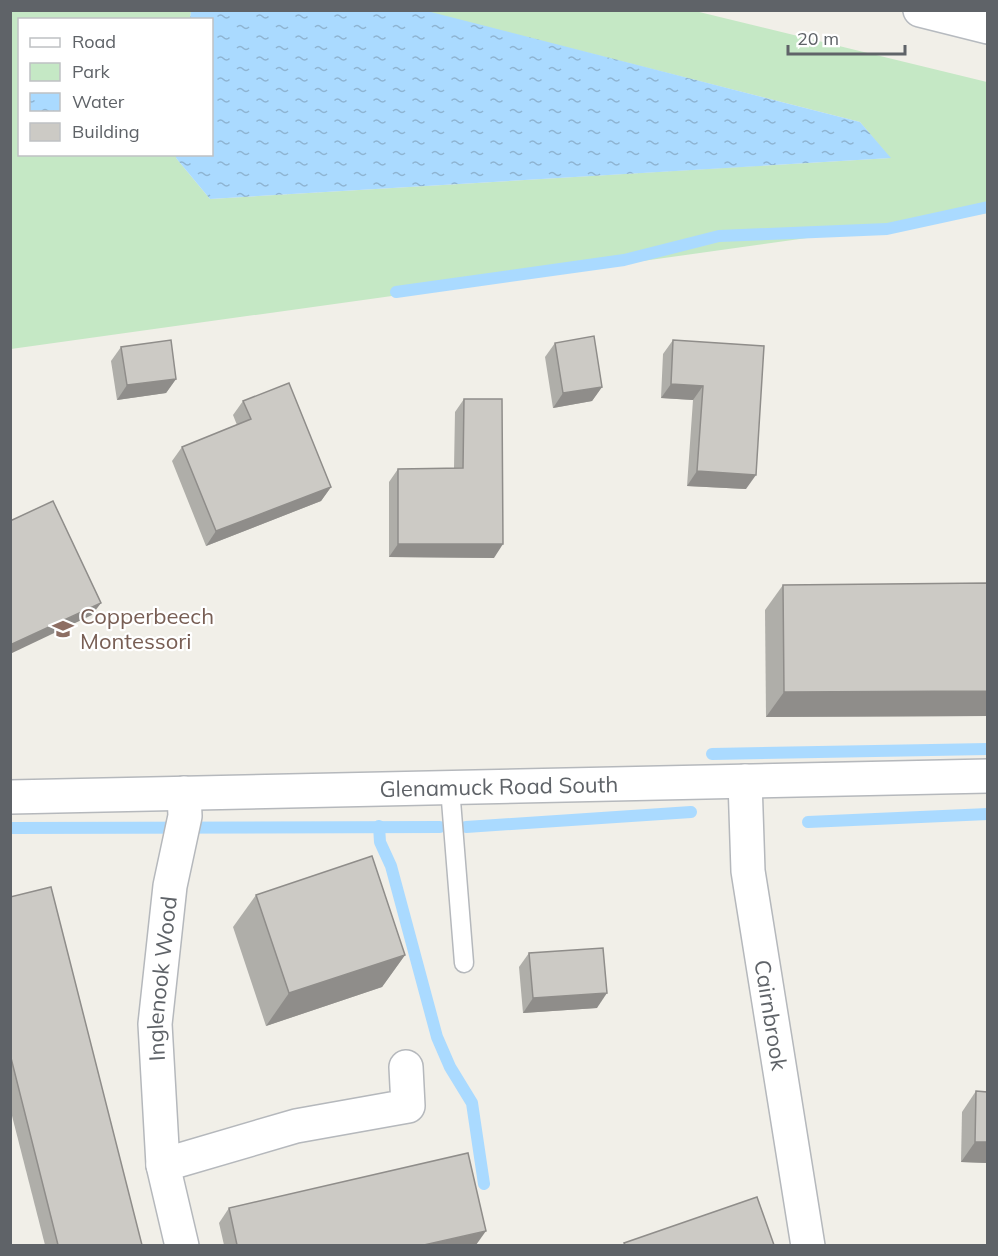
<svg xmlns="http://www.w3.org/2000/svg" width="998" height="1256" font-family="Mulish,sans-serif">
  <defs>
    <pattern id="water-ripples" width="26" height="14" patternUnits="userSpaceOnUse" patternTransform="scale(1.5)"><rect width="26" height="14" fill="#aadaff"/><path d="M2 4q2-2 4 0t4 0M15 11q2-2 4 0t4 0" fill="none" stroke="#8eb4d2"/></pattern>
  </defs>
  <rect width="100%" height="100%" fill="#f1efe8"/>
  <polygon fill="#c5e8c5" points="691,10 987,82 987,213 11,349 10,11 191,11 190,19 20,20 20,154 176,155 176,158 210,199 890,158 860,122 423,11"/>
  <polygon fill="url(#water-ripples)" points="423,10 860,122 891,158 210,199 176,158 176,155 212,154 212,20 190,19 191,11"/>
  <g fill="none" stroke-linecap="round" stroke-linejoin="round">
    <g stroke="#aadaff" stroke-width="12">
      <polyline points="396,292 624,260 719,236 887,229 988,207"/>
      <polyline points="712,754 988,749"/>
      <polyline points="808,822 988,814"/>
      <polyline points="379,826 380,842 391,866 437,1037 450,1067 472,1103 484,1184"/>
      <polyline points="466,827 691,812"/>
      <polyline points="10,828 440,827"/>
    </g>
    <defs>
      <polyline id="service" points="450,788 464,963"/>
      <g id="minor">
        <path id="s1" d="M745 781 748 871 808 1246"/>
        <polyline points="163,1165 296,1126 408,1106 406,1067"/>
        <path id="s2" d="M182 1246 163 1165 155 1024 170 886 185 816 184 793"/>
      </g>
      <g id="tertiary">
        <path id="s3" d="M10 797 988 776"/>
      </g>
      <polyline id="secondary" points="920,10 988,27"/>
    </defs>
    <use href="#service" stroke="#b5b8bc" stroke-width="21"/>
    <use href="#minor" stroke="#b5b8bc" stroke-width="36"/>
    <use href="#tertiary" stroke="#b5b8bc" stroke-width="36"/>
    <use href="#secondary" stroke="#b6babf" stroke-width="36"/>
    <use href="#service" stroke="#fff" stroke-width="18"/>
    <use href="#minor" stroke="#fff" stroke-width="33"/>
    <use href="#tertiary" stroke="#fff" stroke-width="33"/>
    <use href="#secondary" stroke="#fff" stroke-width="33"/>
  </g>
  <g fill="#afaea9">
    <polygon points="673,340 764,346 746,489 687,486 693,400 661,398 663,354"/>
    <polygon points="555,343 602,387 592,401 553,408 545,357"/>
    <polygon points="121,347 176,379 166,393 117,400 111,361"/>
    <polygon points="464,399 494,558 389,557 389,482 398,469 454,468 455,412"/>
    <polygon points="243,401 331,487 321,501 206,546 172,461 182,447 237,425 233,415"/>
    <polygon points="987,583 987,716 766,717 765,610 783,585"/>
    <polygon points="256,895 405,955 382,987 266,1026 233,927"/>
    <polygon points="10,897 142,1245 45,1245 10,1108"/>
    <polygon points="529,953 597,1008 523,1013 519,967"/>
    <polygon points="976,1091 987,1092 987,1163 961,1162 962,1112"/>
    <polygon points="229,1208 476,1245 224,1245 219,1223"/>
  </g>
  <g fill="#8f8d8a">
    <polygon points="176,379 166,393 117,400 127,385"/>
    <polygon points="671,384 703,386 693,400 661,398"/>
    <polygon points="602,387 592,401 553,408 563,393"/>
    <polygon points="697,471 756,475 746,489 687,486"/>
    <polygon points="331,487 321,501 206,546 216,531"/>
    <polygon points="398,544 503,544 494,558 389,557"/>
    <polygon points="101,603 92,615 10,654 10,645"/>
    <polygon points="987,691 987,716 766,717 784,692"/>
    <polygon points="405,955 382,987 266,1026 289,993"/>
    <polygon points="607,993 597,1008 523,1013 533,998"/>
    <polygon points="975,1142 987,1142 987,1163 961,1162"/>
    <polygon points="486,1231 476,1245 424,1245"/>
  </g>
  <g fill="#cccac5" stroke="#8f8d8a" stroke-width="1.5">
    <polygon points="594,336 602,387 563,393 555,343"/>
    <polygon points="171,340 176,379 127,385 121,347"/>
    <polygon points="673,340 764,346 756,475 697,471 703,386 671,384"/>
    <polygon points="289,383 331,487 216,531 182,447 251,419 243,401"/>
    <polygon points="464,399 502,399 503,544 398,544 398,469 463,468"/>
    <polygon points="53,501 101,603 10,645 10,521"/>
    <polygon points="987,583 987,691 784,692 783,585"/>
    <polygon points="372,856 405,955 289,993 256,895"/>
    <polygon points="51,887 142,1245 58,1245 10,1054 10,897"/>
    <polygon points="603,948 607,993 533,998 529,953"/>
    <polygon points="976,1091 987,1092 987,1142 975,1142"/>
    <polygon points="468,1153 486,1231 424,1245 237,1245 229,1208"/>
    <polygon points="757,1197 774,1245 625,1245 624,1243"/>
  </g>
  <defs>
    <symbol id="school-bare" viewBox="-9 -9 18 18"><path d="M0-5L7-2L0 1L-7-2ZM-4 1L0 2.5L4 1V4Q0 6-4 4Z" fill="#8d6e63" stroke="#fff" stroke-width="2.5" paint-order="stroke"/></symbol>
  </defs>
  <g fill-rule="evenodd">
    <use href="#school-bare" x="48" y="614" width="30" height="30"/>
  </g>
  <g text-anchor="middle" dominant-baseline="central" stroke-width="4.5" stroke-linejoin="round" paint-order="stroke">
    <g font-size="22" fill="#785e54" stroke="#fff" text-anchor="start">
      <text x="80" y="616">Copperbeech<tspan x="80" dy="25">Montessori</tspan></text>
    </g>
    <g font-size="22" fill="#5f6368" stroke="#fff">
      <text stroke="none"><textPath href="#s3" startOffset="489">Glenamuck Road South</textPath></text>
      <text stroke="none"><textPath href="#s2" startOffset="270">Inglenook Wood</textPath></text>
      <text stroke="none"><textPath href="#s1" startOffset="236">Cairnbrook</textPath></text>
    </g>
  </g>
  <rect width="998" height="1256" fill="none" stroke="#5f6368" stroke-width="24"/>
  <rect x="18" y="18" width="195" height="138" fill="#ffffff" stroke="#bfc1c3" stroke-width="1.5"/>
  <rect x="30" y="38" width="30" height="9" fill="#ffffff" stroke="#bfc1c3" stroke-width="1.5"/>
  <text x="72" y="48" font-size="18" fill="#5f6368">Road</text>
  <rect x="30" y="63" width="30" height="18" fill="#c5e8c5" stroke="#bfc1c3" stroke-width="1.5"/>
  <text x="72" y="78" font-size="18" fill="#5f6368">Park</text>
  <rect x="30" y="93" width="30" height="18" fill="url(#water-ripples)" stroke="#bfc1c3" stroke-width="1.5"/>
  <text x="72" y="108" font-size="18" fill="#5f6368">Water</text>
  <rect x="30" y="123" width="30" height="18" fill="#cccac5" stroke="#bfc1c3" stroke-width="1.5"/>
  <text x="72" y="138" font-size="18" fill="#5f6368">Building</text>
  <path d="M788 45v9h117v-9" fill="none" stroke="#5f6368" stroke-width="3"/>
  <text x="797" y="45" font-size="18" fill="#5f6368" stroke="#ffffff" stroke-width="4.5" paint-order="stroke">20 m</text>
</svg>
